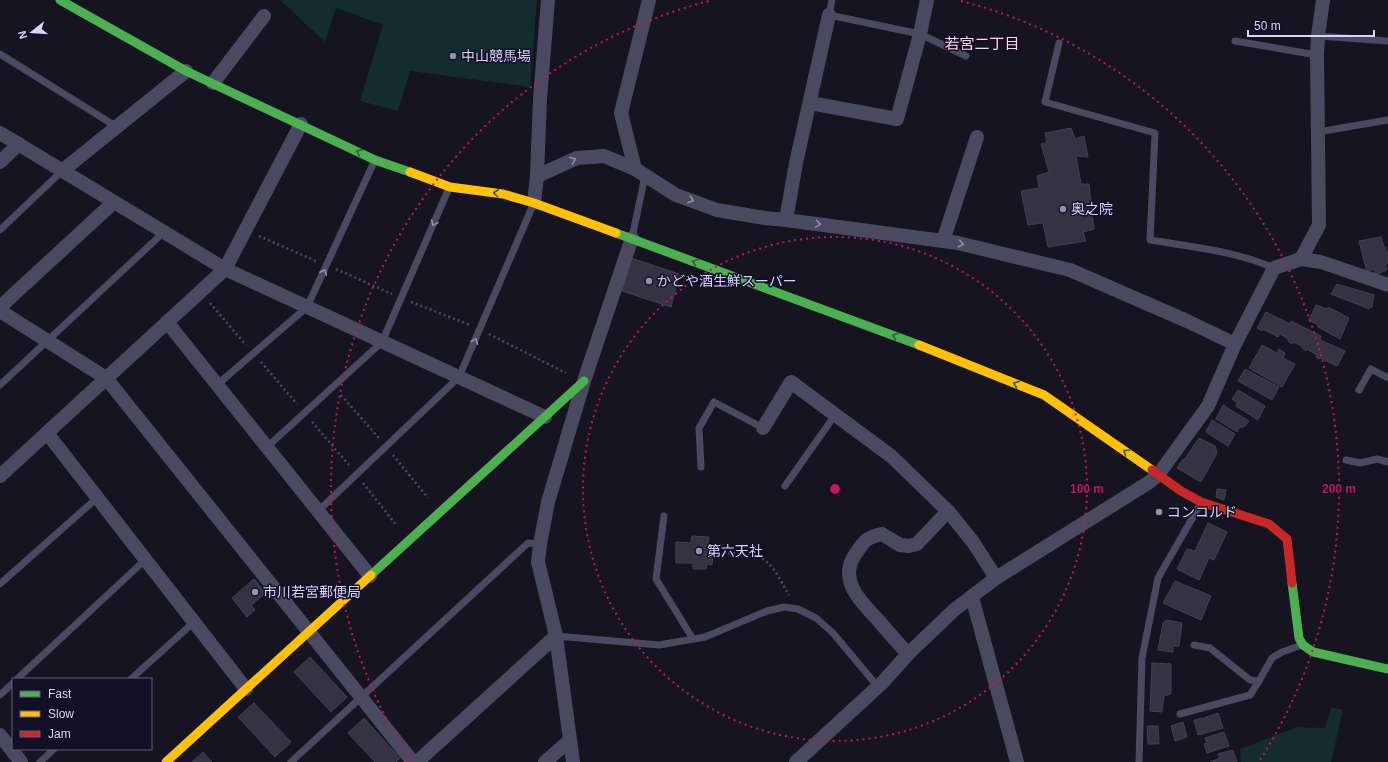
<svg xmlns="http://www.w3.org/2000/svg" width="1388" height="762" font-family="Arial,'Noto Sans JP',sans-serif">
  <rect width="100%" height="100%" fill="#161421"/>
  <g fill="#132c2d">
    <polygon points="280,0 537,0 530,87 410,71 398,111 360,101 383,25 336,8 325,42"/>
    <polygon points="1331,707 1343,710 1331,762 1241,762 1240,749 1297,727 1325,728"/>
  </g>
  <g fill="#343243" stroke="#433f54">
    <polygon points="1071,128 1075,139 1084,136 1088,157 1076,156 1081,184 1089,184 1094,229 1083,232 1086,241 1048,247 1043,223 1028,225 1021,191 1039,188 1037,176 1049,172 1041,144 1047,142 1045,133"/>
    <polygon points="1381,237 1384,247 1385,247 1388,255 1388,263 1385,265 1387,269 1385,271 1375,275 1374,269 1367,272 1359,241"/>
    <polygon points="631,258 679,274 671,307 622,291"/>
    <polygon points="1337,284 1374,295 1372,307 1370,307 1369,309 1331,294"/>
    <polygon points="1316,305 1327,309 1328,307 1349,318 1340,339 1318,327 1318,325 1309,320"/>
    <polygon points="1266,312 1290,324 1291,321 1321,336 1320,340 1345,351 1337,366 1320,358 1319,359 1316,357 1317,355 1307,349 1306,351 1302,348 1302,346 1294,342 1292,344 1288,341 1288,339 1280,334 1278,337 1263,329 1262,331 1257,328"/>
    <polygon points="1262,345 1277,353 1279,349 1285,353 1283,358 1295,364 1282,387 1249,368"/>
    <polygon points="1245,369 1279,387 1272,400 1238,381"/>
    <polygon points="1238,390 1265,406 1258,420 1236,406 1237,402 1232,399"/>
    <polygon points="1223,405 1249,421 1244,427 1240,427 1237,432 1216,419"/>
    <polygon points="1212,420 1235,434 1228,446 1206,432"/>
    <polygon points="1199,438 1215,446 1217,453 1201,482 1177,468 1183,459 1184,460"/>
    <polygon points="1217,489 1226,490 1224,500 1216,497"/>
    <polygon points="1208,523 1227,532 1214,560 1209,558 1199,580 1177,569 1187,549 1195,551"/>
    <polygon points="692,536 709,537 708,544 714,545 712,565 707,564 706,569 693,569 693,563 676,563 676,542 691,543"/>
    <polygon points="254,579 266,593 251,605 255,610 247,617 232,598"/>
    <polygon points="1175,581 1211,596 1201,620 1163,603"/>
    <polygon points="1167,620 1182,623 1179,646 1173,646 1173,652 1158,650 1163,623"/>
    <polygon points="310,657 347,697 331,712 294,672"/>
    <polygon points="1152,663 1171,664 1171,694 1164,696 1162,712 1150,711"/>
    <polygon points="254,703 291,742 275,757 238,717"/>
    <polygon points="1218,713 1223,728 1198,735 1194,720 1202,718 1203,720 1204,720 1204,718"/>
    <polygon points="364,718 400,758 396,762 375,762 348,733"/>
    <polygon points="1183,722 1187,737 1175,741 1171,726"/>
    <polygon points="1147,726 1158,726 1159,744 1148,744"/>
    <polygon points="1224,732 1229,746 1207,753 1204,744 1207,743 1205,738"/>
    <polygon points="1233,750 1237,762 1210,762 1220,758 1218,754"/>
    <polygon points="203,752 212,762 192,762"/>
  </g>
  <g fill="none" stroke-linecap="round" stroke-linejoin="round">
    <g stroke="#44505f" stroke-width="2.5" stroke-dasharray="2 3" stroke-linecap="butt">
      <polyline points="259,236 316,261"/>
      <polyline points="336,269 392,294"/>
      <polyline points="411,302 470,325"/>
      <polyline points="210,303 246,345"/>
      <polyline points="489,334 566,373"/>
      <polyline points="261,362 297,404"/>
      <polyline points="341,395 379,438"/>
      <polyline points="312,422 349,465"/>
      <polyline points="393,455 428,498"/>
      <polyline points="363,483 397,526"/>
      <path d="M713 553C730 554 756 550 768 563 777 572 783 585 789 595"/>
    </g>
    <g stroke="#4a4962" stroke-width="7">
      <polyline points="832,0 829,15 920,34 966,56"/>
      <polyline points="1318,36 1388,41"/>
      <polyline points="1235,41 1317,55"/>
      <path d="M1059 43 1045 102 1155 133 1150 240C1192 247 1235 251 1274 268"/>
      <polyline points="0,54 117,127"/>
      <polyline points="1318,132 1388,120"/>
      <polyline points="0,230 62,171"/>
      <polyline points="632,238 645,176"/>
      <polyline points="0,385 164,232"/>
      <polyline points="217,385 307,307 374,162"/>
      <polyline points="1359,390 1371,369 1388,378"/>
      <polyline points="267,447 382,342 449,188"/>
      <polyline points="1346,460 1360,463 1377,459 1388,462"/>
      <polyline points="701,467 699,428 714,402 763,428"/>
      <polyline points="785,486 835,415"/>
      <polyline points="318,511 459,377 533,205"/>
      <polyline points="664,516 656,579 693,639"/>
      <polyline points="0,584 97,498"/>
      <polyline points="556,636 659,645 705,637 767,611 784,607 798,609 816,618 833,633 878,687"/>
      <polyline points="1194,645 1210,648 1250,680 1259,681 1272,658 1282,652 1302,645"/>
      <polyline points="17,679 145,560"/>
      <polyline points="131,679 194,622"/>
      <polyline points="0,695 13,683"/>
      <polyline points="1180,714 1250,695 1259,681"/>
      <polyline points="40,762 54,749"/>
      <polyline points="291,762 528,543 540,544"/>
      <polyline points="1139,762 1142,658 1158,578 1201,503"/>
    </g>
    <g stroke="#4a4962" stroke-width="14">
      <polyline points="213,83 264,16"/>
      <polyline points="810,103 897,119 920,34 927,0"/>
      <polyline points="0,133 225,269 545,417"/>
      <polyline points="0,162 19,144"/>
      <polyline points="635,169 621,113 649,0"/>
      <polyline points="62,171 186,71"/>
      <polyline points="537,176 577,158 604,156 635,169 676,195 717,210 765,218 786,220 958,243 1070,270 1187,321 1235,344"/>
      <polyline points="534,203 537,176 540,99 548,0"/>
      <polyline points="786,220 796,163 829,15"/>
      <polyline points="943,241 977,137"/>
      <polyline points="1301,259 1319,225 1317,55 1318,36 1323,0"/>
      <polyline points="0,307 114,202"/>
      <polyline points="0,311 106,378 413,762"/>
      <polyline points="167,322 370,576"/>
      <polyline points="763,428 791,382 891,456 948,511 973,542 996,578"/>
      <polyline points="47,433 246,689"/>
      <polyline points="0,476 225,269 301,124"/>
      <polyline points="972,597 1017,762"/>
      <path d="M908 654C898 643 888 632 879 621 861 602 837 580 856 553 865 540 866 538 882 534L900 545 909 546 917 544 948 511"/>
      <polyline points="0,735 21,762"/>
      <polyline points="417,762 556,636"/>
      <polyline points="545,762 569,741"/>
      <polyline points="573,762 556,636 538,562 540,544 548,502 584,381 632,238"/>
      <polyline points="796,762 883,682 908,654 954,610 996,578 1148,483 1158,475 1208,406 1235,344 1274,268 1301,259 1321,262 1388,285"/>
    </g>
    <g stroke="#4caf50" stroke-width="9">
      <polyline points="60,0 186,71 375,160 410,172"/>
      <polyline points="616,233 919,345"/>
      <polyline points="371,575 584,381"/>
      <polyline points="1292,583 1299,638 1303,645 1313,652 1388,669"/>
    </g>
    <g stroke="#ffc107" stroke-width="9">
      <polyline points="410,172 450,187 503,194 534,203 616,233"/>
      <polyline points="919,345 1044,395 1152,470"/>
      <polyline points="166,762 371,575"/>
    </g>
    <polyline stroke="#c62828" stroke-width="9" points="1152,470 1181,491 1201,502 1269,524 1287,539 1292,583"/>
  </g>
  <defs><path id="oneway-chevron" d="M-2-3.5L2.5 0L-2 3.5" fill="none" stroke-width="1.6" stroke-linecap="round" stroke-linejoin="round"/></defs>
  <g stroke="#305f3b">
    <use href="#oneway-chevron" transform="translate(359 152) rotate(-154)"/>
    <use href="#oneway-chevron" transform="translate(496 193) rotate(-173)"/>
    <use href="#oneway-chevron" transform="translate(695 262) rotate(-160)"/>
    <use href="#oneway-chevron" transform="translate(895 336) rotate(-159)"/>
    <use href="#oneway-chevron" transform="translate(1016 384) rotate(-158)"/>
    <use href="#oneway-chevron" transform="translate(1126 452) rotate(-145)"/>
  </g>
  <g stroke="#928eb0">
    <use href="#oneway-chevron" transform="translate(573 160) rotate(-21)"/>
    <use href="#oneway-chevron" transform="translate(691 200) rotate(20)"/>
    <use href="#oneway-chevron" transform="translate(434 223) rotate(114)"/>
    <use href="#oneway-chevron" transform="translate(818 224) rotate(8)"/>
    <use href="#oneway-chevron" transform="translate(961 244) rotate(12)"/>
    <use href="#oneway-chevron" transform="translate(324 272) rotate(-65)"/>
    <use href="#oneway-chevron" transform="translate(475 341) rotate(-67)"/>
  </g>
  <g fill="none" stroke="#c2185b" stroke-width="2" stroke-dasharray="2 4">
    <circle cx="835" cy="489" r="252"/>
    <path d="M410 760A504 504 0 0 1 709 1M961 1A504 504 0 0 1 1260 760"/>
  </g>
  <g fill="#9591b1" stroke="#130f26" stroke-width="1.5">
    <circle cx="453" cy="56" r="4"/>
    <circle cx="1063" cy="209" r="4"/>
    <circle cx="649" cy="281" r="4"/>
    <circle cx="1159" cy="512" r="4"/>
    <circle cx="699" cy="551" r="4"/>
    <circle cx="255" cy="592" r="4"/>
  </g>
  <g text-anchor="middle" dominant-baseline="central" stroke-width="3" stroke-linejoin="round" paint-order="stroke">
    <g font-size="14" fill="#d9d4ff" stroke="#130f26" text-anchor="start">
      <text x="461" y="56">中山競馬場</text>
      <text x="1071" y="209">奥之院</text>
      <text x="657" y="281">かどや酒生鮮スーパー</text>
      <text x="1167" y="512">コンコルド</text>
      <text x="707" y="551">第六天社</text>
      <text x="263" y="592">市川若宮郵便局</text>
    </g>
    <g font-size="15" fill="#ffd6f0" stroke="#130f26">
      <text x="982" y="43">若宮二丁目</text>
    </g>
  </g>
  <circle cx="835" cy="489" r="6" fill="#c2185b" stroke="#130f26" stroke-width="2"/>
  <g font-size="12" text-anchor="middle" font-weight="bold" fill="#c2185b" stroke="#130f26" stroke-width="3" stroke-linejoin="round" paint-order="stroke">
    <text x="1087" y="493">100 m</text>
    <text x="1339" y="493">200 m</text>
  </g>
  <rect x="12" y="678" width="140" height="72" fill="#130f26" stroke="#625e7d"/>
  <rect x="20" y="691" width="20" height="6" fill="#4caf50" stroke="#625e7d"/>
  <text x="48" y="698" font-size="12" fill="#d9d4ff">Fast</text>
  <rect x="20" y="711" width="20" height="6" fill="#ffc107" stroke="#625e7d"/>
  <text x="48" y="718" font-size="12" fill="#d9d4ff">Slow</text>
  <rect x="20" y="731" width="20" height="6" fill="#c62828" stroke="#625e7d"/>
  <text x="48" y="738" font-size="12" fill="#d9d4ff">Jam</text>
  <g transform="translate(32 32) rotate(253)" stroke="#130f26" stroke-width="3" paint-order="stroke">
  <path d="M0-3L7 15L0 10L-7 15Z" fill="#d9d4ff"/>
  <text y="-6" font-size="11" font-weight="bold" text-anchor="middle" fill="#d9d4ff">N</text>
  </g>
  <path d="M1248 30v6h126v-6" fill="none" stroke="#d9d4ff" stroke-width="2"/>
  <text x="1254" y="30" font-size="12" fill="#d9d4ff" stroke="#130f26" stroke-width="3" paint-order="stroke">50 m</text>
</svg>
